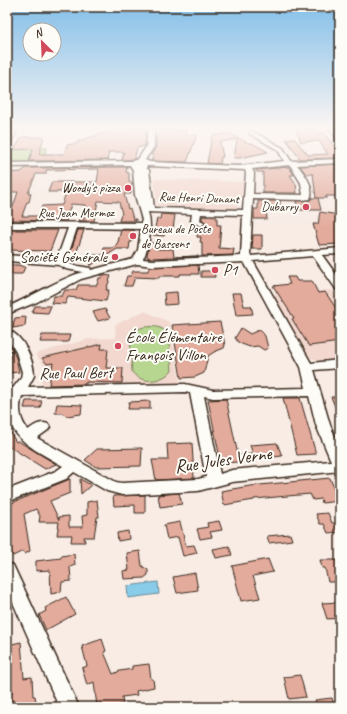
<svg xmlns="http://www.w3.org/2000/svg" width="347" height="714" font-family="Caveat,sans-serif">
  <rect width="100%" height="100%" fill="#f8ece5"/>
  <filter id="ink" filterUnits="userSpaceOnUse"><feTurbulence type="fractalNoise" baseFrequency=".025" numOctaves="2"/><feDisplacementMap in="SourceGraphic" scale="8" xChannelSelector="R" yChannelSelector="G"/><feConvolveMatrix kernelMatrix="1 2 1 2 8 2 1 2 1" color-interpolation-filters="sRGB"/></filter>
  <g filter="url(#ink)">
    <g fill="#f2d8cf">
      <polygon points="154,179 245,182 237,209 157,206"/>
      <polygon points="332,290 340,300 340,359 321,362 309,357 271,294"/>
      <polygon points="144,311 169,322 181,387 40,389 45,366 35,354 89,339 116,338 115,325"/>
    </g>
    <g fill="#b7d790" stroke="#798057">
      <polygon points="47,148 41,163 7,164 7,149"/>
      <path d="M144 327C153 326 164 326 168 335L172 370C163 382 142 385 132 372L130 334 135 330Z"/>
    </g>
    <polygon fill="#89ccea" stroke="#6a8b98" points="158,582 159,594 128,598 127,586"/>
    <g fill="#e3ab9c" stroke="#3b2a1e" fill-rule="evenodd">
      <polygon points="146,128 145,146 137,148 134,159 122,160 124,152 109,152 107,160 29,161 33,149 14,150 22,137 44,137 39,154 64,154 67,145 78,143 78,141 105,133 104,132 109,132 110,129"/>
      <polygon points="296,129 315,129 318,134 324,133 340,154 340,158 300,159 286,139 294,138 308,155 328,154 319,141 301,142"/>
      <polygon points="161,130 187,131 186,135 197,135 187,162 151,161 154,155 151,155 156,147 156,136 158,136"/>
      <polygon points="229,133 248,143 252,143 268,152 240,158 234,158 237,139 220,142 223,157 221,157 220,164 207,163 212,136"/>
      <polygon points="340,164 340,168 336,168 340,185 340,196 326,196 327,198 316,198 313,174 306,174 300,166"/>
      <path d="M127 167 126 172 129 173V182H132L131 194H124L128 209 130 208 133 219H136V221H119L121 214H122L119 202 98 201 94 221H78L79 219H84L85 205 71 204 66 221 7 220V207H13L18 192H7L9 182H7V173L21 172 26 168ZM99 169 97 182H52L48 192H66L62 205 42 206 39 216H22L27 202H29L31 193H28L36 174H46V170Z"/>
      <polygon points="289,167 294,175 290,175 296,184 297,193 263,193 263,172 257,172 256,170"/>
      <polygon points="312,198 318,198 321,210 298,210 296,201 310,200"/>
      <polygon points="258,201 280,201 280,211 266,210 267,219 254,219 254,209 258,209"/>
      <polygon points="320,212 339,215 336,222 340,229 340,244 319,245 313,224 318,224"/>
      <polygon points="161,214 175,215 173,229 167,229 164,236 153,235 157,219 160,219"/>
      <polygon points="202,216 217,217 217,225 221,225 219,248 234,249 233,255 202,256 202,242 200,242 201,237 197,237 198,226 202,227 206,223 202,219"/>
      <polygon points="7,230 58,230 50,251 7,250"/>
      <polygon points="78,230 84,230 75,257 69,257"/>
      <polygon points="121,230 134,230 132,242 130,242 129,249 117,249 90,266 93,255 103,255 104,248 114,248 118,242"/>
      <polygon points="253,235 262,235 262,249 252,249"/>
      <polygon points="150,243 156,243 156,249 173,249 174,257 198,256 151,258 147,257 147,254"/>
      <polygon points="7,265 18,265 25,267 22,274 7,274"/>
      <polygon points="198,265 199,274 180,274 180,276 159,276 159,278 135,277 132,286 124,286 127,276 131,276 133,271 148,271 149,267"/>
      <polygon points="201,271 214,271 215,277 201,277"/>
      <polygon points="102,275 111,276 106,290 109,290 106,301 68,297 65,304 51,303 54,296 62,296 65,290 76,290 78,285 97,285 99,278 101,278"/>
      <polygon points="287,277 295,277 297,281 312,281 318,293 325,292 340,314 340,342 309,346 292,319 294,318 273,286 290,284"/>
      <polygon points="177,292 178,304 165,305 164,293"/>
      <polygon points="232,293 241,293 244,306 251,306 253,314 236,315"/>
      <polygon points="35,306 51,306 48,313 32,312"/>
      <polygon points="105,309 110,318 98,321 93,312"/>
      <polygon points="26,317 25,326 13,328 14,323 13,328 7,329 7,322 14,322 15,318"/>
      <polygon points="220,322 225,345 224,348 214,352 208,356 204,373 195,377 181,378 172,325"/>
      <polygon points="241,328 250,334 259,330 262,332 265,336 268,348 264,350 258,346 250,347 239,343 235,338"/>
      <polygon points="42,335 70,335 68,342 40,342"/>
      <polygon points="102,344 101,349 108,349 106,368 123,368 122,383 86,382 86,384 49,385 53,363 47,364 42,358"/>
      <polygon points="12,349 16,358 19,372 9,373 10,369 8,369"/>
      <polygon points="331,397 340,397 340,418"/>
      <polygon points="283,398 300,398 316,454 297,455"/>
      <polygon points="226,399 238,455 253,454 250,445 277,443 282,456 254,459 254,461 221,463 208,400"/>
      <polygon points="26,401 42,401 40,408 24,408"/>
      <polygon points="150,401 150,409 128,409 129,402"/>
      <polygon points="57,404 82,405 81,414 67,416 62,413 55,413"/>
      <polygon points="7,427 16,442 18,441 56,464 45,469 7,445"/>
      <polygon points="192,443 194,478 156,480 152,460 168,460 167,444"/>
      <polygon points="142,448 141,466 96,467 85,460 97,449"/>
      <polygon points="330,478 339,501 322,503 321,499 313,500 310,494 254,499 254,500 224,505 221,491 250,486"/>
      <polygon points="70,479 70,493 50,501 59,520 59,517 69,516 69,527 83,527 82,516 87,515 87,502 97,500 99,517 97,517 94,537 84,537 85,542 71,542 72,535 57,535 59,522 39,522 40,516 36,509 24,514 30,551 25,554 23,551 13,556 7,545 10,543 7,536 7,505"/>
      <polygon points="80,479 91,485 81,494"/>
      <polygon points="179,493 182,504 160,507 158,495"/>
      <polygon points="145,495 145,513 135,513 135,505 114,506 113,496"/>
      <polygon points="328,513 332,523 336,523 340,532 328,533 324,524 320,524 316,514"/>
      <polygon points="219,521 222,530 210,532 212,537 200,539 197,529 208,527 207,523"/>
      <polygon points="180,522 186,546 194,545 197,553 183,556 178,537 167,539 164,525"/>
      <polygon points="128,531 129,539 118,541 117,533"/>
      <polygon points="290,534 292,540 269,543 267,536"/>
      <polygon points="229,546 232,555 216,558 213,549"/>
      <polygon points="140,551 142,566 148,570 148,575 144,578 124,579 123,571 129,570 127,553"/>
      <polygon points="74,554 75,565 70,567 71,581 62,582 61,592 51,594 50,570 36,571 36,561 61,558 61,556"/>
      <polygon points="268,559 273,572 253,576 260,598 241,601 232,566"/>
      <polygon points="320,560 340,560 340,582 328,582 325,568 322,568"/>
      <polygon points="195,573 198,590 177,593 173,577"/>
      <polygon points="66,597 75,614 46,630 39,615 46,611 45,608"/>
      <polygon points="340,602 340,618 327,619 322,603"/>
      <polygon points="102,639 106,651 104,652 113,674 120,671 132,669 132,666 149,664 151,679 153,679 154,687 136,691 137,695 122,697 123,704 111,707 97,707 94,682 87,685 82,668 87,666 82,646"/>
      <polygon points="21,642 24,678 32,677 33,696 35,696 37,707 15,707 14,700 7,701 7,694 12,693 11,680 7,681 7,645"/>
      <polygon points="300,675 306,697 289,699 284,677"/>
      <polygon points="332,698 334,705 317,707 315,700"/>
    </g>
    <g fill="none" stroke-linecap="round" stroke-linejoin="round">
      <defs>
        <g id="minor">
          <polygon points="11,128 17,128 15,135 9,144 7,145 7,138"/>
          <path d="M148 128H154V147L145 160 150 162 239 166 284 161 278 150 250 134V132L252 131 283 148 291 161 340 159V163L297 165C305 174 315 187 310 199L302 200 253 199 250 254 251 256 340 248V254L322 255 340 280V290L336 289 313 256 253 261 311 363 340 360V368L314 370 330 425 340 448V471L232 482 198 491 122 495 107 491 74 472 66 479 7 502V490L56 471 63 466C36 450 0 436 9 397H7V389L13 388 21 378 22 372 16 352 7 338V330C23 334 34 361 34 376L28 387 185 384 213 390 306 388 301 367 244 262 152 266 137 264 81 279 37 302 7 314V307C31 297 59 279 83 272L66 269 59 265 7 261V255L57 259 68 228H7V222L141 223 142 220 135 195 133 170 130 165 7 167V163L132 161 138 159 146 147ZM290 165 301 183 303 195 253 194 254 173 252 169ZM147 166 245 170 246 173 243 210 154 208 149 170 146 168ZM148 212 192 214 191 221 201 226 205 223 200 220 201 214 243 215 241 256 152 260 143 259C150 245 152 226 148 212ZM77 228 141 229 138 250 133 259 91 270 90 268 72 265 66 261ZM185 392 190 393 206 477 198 479 122 483 116 482 37 438 48 430 50 427 48 424C40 421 34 426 28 430 20 420 18 408 22 396ZM204 396 213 398 309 396 316 425 331 461 232 470 220 474Z"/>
          <polygon points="329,128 335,128 340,134 340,140 338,139"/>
          <polygon points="7,563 13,565 79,707 59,707 7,589"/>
        </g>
      </defs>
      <use href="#minor" stroke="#3b2a1e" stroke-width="3"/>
      <use href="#minor" fill="#fdfcf7" fill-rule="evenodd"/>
    </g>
  </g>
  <linearGradient id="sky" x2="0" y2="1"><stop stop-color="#82bee9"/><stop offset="0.56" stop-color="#fcf6f3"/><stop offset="1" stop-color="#fcf6f3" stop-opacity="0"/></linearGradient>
  <rect width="347" height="228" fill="url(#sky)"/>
  <g fill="#d1495b" stroke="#fdfcf7" stroke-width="1.5">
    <circle cx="128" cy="188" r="4"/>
    <circle cx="306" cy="207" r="4"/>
    <circle cx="133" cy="236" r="4"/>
    <circle cx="115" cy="257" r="4"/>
    <circle cx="215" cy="270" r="4"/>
    <circle cx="118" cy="346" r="4"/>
  </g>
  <g text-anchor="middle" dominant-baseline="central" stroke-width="4" stroke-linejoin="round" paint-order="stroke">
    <g font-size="13" fill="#3b2a1e" stroke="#fdfcf7" text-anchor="end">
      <text x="120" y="188">Woody's pizza</text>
      <text x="298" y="207">Dubarry</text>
      <text x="141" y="229" text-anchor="start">Bureau de Poste<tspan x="141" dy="15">de Bassens</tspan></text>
    </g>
    <g font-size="13" fill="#3b2a1e" stroke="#fdfcf7">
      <text transform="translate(199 198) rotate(2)">Rue Henri Dunant</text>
      <text x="76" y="213">Rue Jean Mermoz</text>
    </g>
    <g font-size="16" fill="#3b2a1e" stroke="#fdfcf7" text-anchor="start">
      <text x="107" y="257" text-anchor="end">Société Générale</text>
      <text x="223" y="270">P1</text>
      <text x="126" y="337">École Élémentaire<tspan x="126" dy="18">François Villon</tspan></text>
    </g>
    <g font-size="16" fill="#3b2a1e" stroke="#fdfcf7">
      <text transform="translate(76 373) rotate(-1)">Rue Paul Bert</text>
    </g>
    <g font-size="19" fill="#3b2a1e" stroke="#fdfcf7">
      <text transform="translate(223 460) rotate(-8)">Rue Jules Verne</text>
    </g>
  </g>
  <rect width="347" height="714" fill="none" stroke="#fdfcf7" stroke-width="24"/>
  <rect x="12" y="12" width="323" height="690" fill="none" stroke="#3b2a1e" stroke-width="1.5" filter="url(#ink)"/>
  <g transform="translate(42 42) rotate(336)"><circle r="19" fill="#fdfcf7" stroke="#afa8a0"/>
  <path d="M0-3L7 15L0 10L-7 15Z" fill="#d1495b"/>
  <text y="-6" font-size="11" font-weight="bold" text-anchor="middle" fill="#3b2a1e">N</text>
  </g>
</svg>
